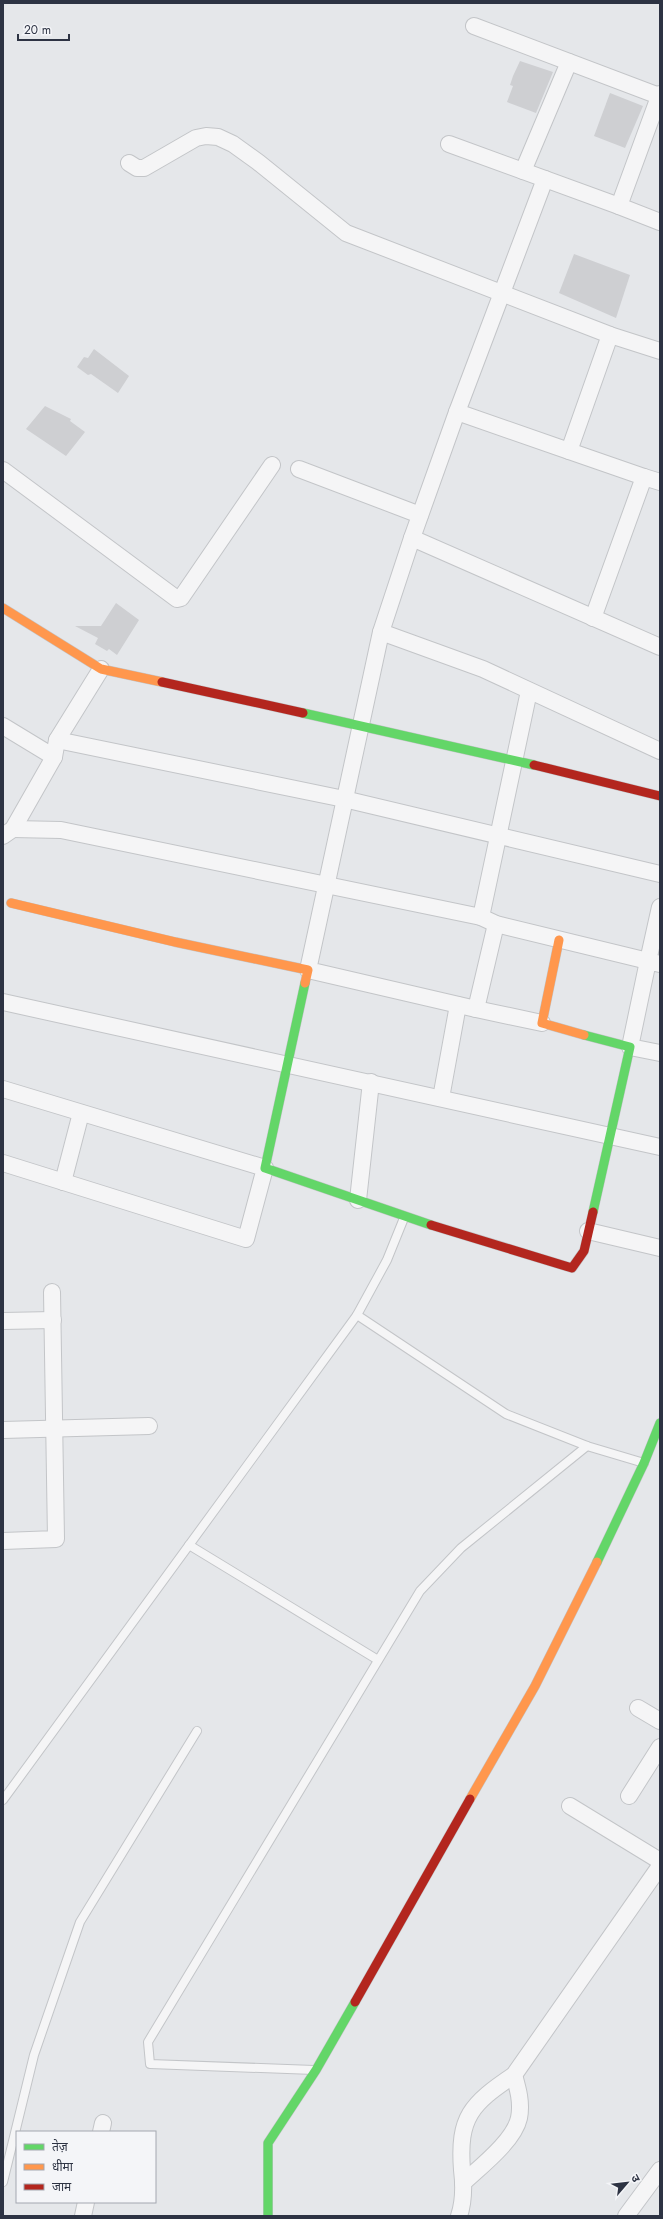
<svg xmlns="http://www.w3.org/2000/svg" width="663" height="2219" font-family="Jost,'Noto Sans Devanagari',sans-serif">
  <rect width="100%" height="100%" fill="#e5e7ea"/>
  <g fill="#cecfd2">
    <polygon points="520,61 553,72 536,113 507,102 513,86 510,85 513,76"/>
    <polygon points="610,93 643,106 625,148 594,136"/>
    <polygon points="574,254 630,275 616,318 559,293"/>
    <polygon points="94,349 129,376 118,393 91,374 88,375 77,367 84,357 88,358"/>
    <polygon points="45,406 71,419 70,421 85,432 66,456 26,429"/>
    <polygon points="116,603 139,620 117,655 109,649 107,651 95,644 98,638 75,626 101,626"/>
  </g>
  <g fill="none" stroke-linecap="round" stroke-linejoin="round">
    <defs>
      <g id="lane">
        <polyline points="357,1315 506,1414 587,1446 644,1463"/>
        <polyline points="189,1545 378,1660"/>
        <polyline points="3,1800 357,1315 387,1260 404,1218"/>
        <polyline points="314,2070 150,2064 148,2042 420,1591 461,1548 587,1446"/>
        <polyline points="3,2182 34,2055 80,1922 197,1731"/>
      </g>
      <g id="street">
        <polyline points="474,26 659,96"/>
        <polyline points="660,94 619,206 660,222"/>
        <polyline points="449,144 619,206"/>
        <polyline points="129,163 137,168 144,168 196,138 206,136 218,137 233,144 258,162 346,233 610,335 660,351"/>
        <polyline points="523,171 569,62"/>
        <polyline points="545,179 457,412 412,538 660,647"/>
        <polyline points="457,412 569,451 610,335"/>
        <polyline points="569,451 644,477"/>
        <polyline points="299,469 420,515"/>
        <polyline points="3,470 177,599 181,598 272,465"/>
        <polyline points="412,538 381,632 483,669 660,751"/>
        <polyline points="593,618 644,477 660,482"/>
        <polyline points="381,632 308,970 476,1009"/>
        <polyline points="529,691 481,917 496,924 648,961 660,907"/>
        <polyline points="3,726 54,757"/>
        <polyline points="57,740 344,799 660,874"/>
        <polyline points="13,829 61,830 481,917"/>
        <polyline points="3,836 13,829 54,757 57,740 101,669"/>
        <polyline points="496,924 476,1009 542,1023"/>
        <polyline points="660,964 648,961 630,1047 660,1053"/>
        <polyline points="3,1002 660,1147"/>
        <polyline points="3,1089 265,1168 246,1239 3,1163"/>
        <polyline points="441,1098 458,1005"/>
        <polyline points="63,1182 81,1113"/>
        <polyline points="358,1200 371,1082"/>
        <polyline points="588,1231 660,1248"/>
        <polyline points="3,1321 53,1320"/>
        <polyline points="3,1430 149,1426"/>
        <polyline points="3,1541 56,1539 52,1292"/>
        <polyline points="638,1708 660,1721"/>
        <polyline points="629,1796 660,1747"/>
        <polyline points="570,1806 660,1861"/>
        <polyline points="101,2132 103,2123"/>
        <path d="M463 2183C480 2167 514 2141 519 2118 522 2103 518 2089 514 2075"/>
        <polyline points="83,2216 86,2202"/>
        <path d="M459 2216C464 2201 464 2186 462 2170 458 2117 471 2104 514 2075L660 1866"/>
        <polyline points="626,2216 660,2170"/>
      </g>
      <g id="fast">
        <polyline points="303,713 534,765"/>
        <polyline points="305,983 265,1168 431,1225"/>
        <polyline points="584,1035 630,1047 593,1212"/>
        <polyline points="597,1562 644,1463 660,1423"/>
        <polyline points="268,2216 268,2143 316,2070 355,2002"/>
      </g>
      <g id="slow">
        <polyline points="3,608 101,669 162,682"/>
        <polyline points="11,903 175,942 308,970 305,983"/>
        <polyline points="559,940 542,1023 584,1035"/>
        <polyline points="470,1799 535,1686 597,1562"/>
      </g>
      <g id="jam">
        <polyline points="162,682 303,713"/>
        <polyline points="534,765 660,796"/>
        <polyline points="431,1225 572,1268 584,1251 593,1212"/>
        <polyline points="355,2002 470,1799"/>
      </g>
    </defs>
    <use href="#lane" stroke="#c3c5c8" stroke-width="10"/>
    <use href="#street" stroke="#c3c5c8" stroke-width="18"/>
    <use href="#fast" stroke="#c3c5c8" stroke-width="10"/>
    <use href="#slow" stroke="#c3c5c8" stroke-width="10"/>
    <use href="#jam" stroke="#c3c5c8" stroke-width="10"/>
    <use href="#lane" stroke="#f5f5f6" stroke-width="8"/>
    <use href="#street" stroke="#f5f5f6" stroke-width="16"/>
    <use href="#fast" stroke="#63d668" stroke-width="9"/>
    <use href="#slow" stroke="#ff974d" stroke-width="9"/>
    <use href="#jam" stroke="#b3261e" stroke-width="9"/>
  </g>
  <rect width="663" height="2219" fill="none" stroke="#2d3343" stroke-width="8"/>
  <rect x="16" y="2131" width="140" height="72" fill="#f4f5f8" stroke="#a4a7b0"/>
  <rect x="24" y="2144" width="20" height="6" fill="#63d668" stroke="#a4a7b0"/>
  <text x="52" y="2151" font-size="12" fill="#2d3343">तेज़</text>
  <rect x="24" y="2164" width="20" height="6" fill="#ff974d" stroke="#a4a7b0"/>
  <text x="52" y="2171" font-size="12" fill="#2d3343">धीमा</text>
  <rect x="24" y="2184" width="20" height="6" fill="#b3261e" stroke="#a4a7b0"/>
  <text x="52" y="2191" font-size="12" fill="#2d3343">जाम</text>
  <g transform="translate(627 2183) rotate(62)" stroke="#f4f5f8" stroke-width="3" paint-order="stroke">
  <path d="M0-3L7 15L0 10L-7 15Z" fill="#2d3343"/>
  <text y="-6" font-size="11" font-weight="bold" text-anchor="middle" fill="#2d3343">उ</text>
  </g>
  <path d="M18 34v6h51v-6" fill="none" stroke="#2d3343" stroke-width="2"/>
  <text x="24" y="34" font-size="12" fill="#2d3343" stroke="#f4f5f8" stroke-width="3" paint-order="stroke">20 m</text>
</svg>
